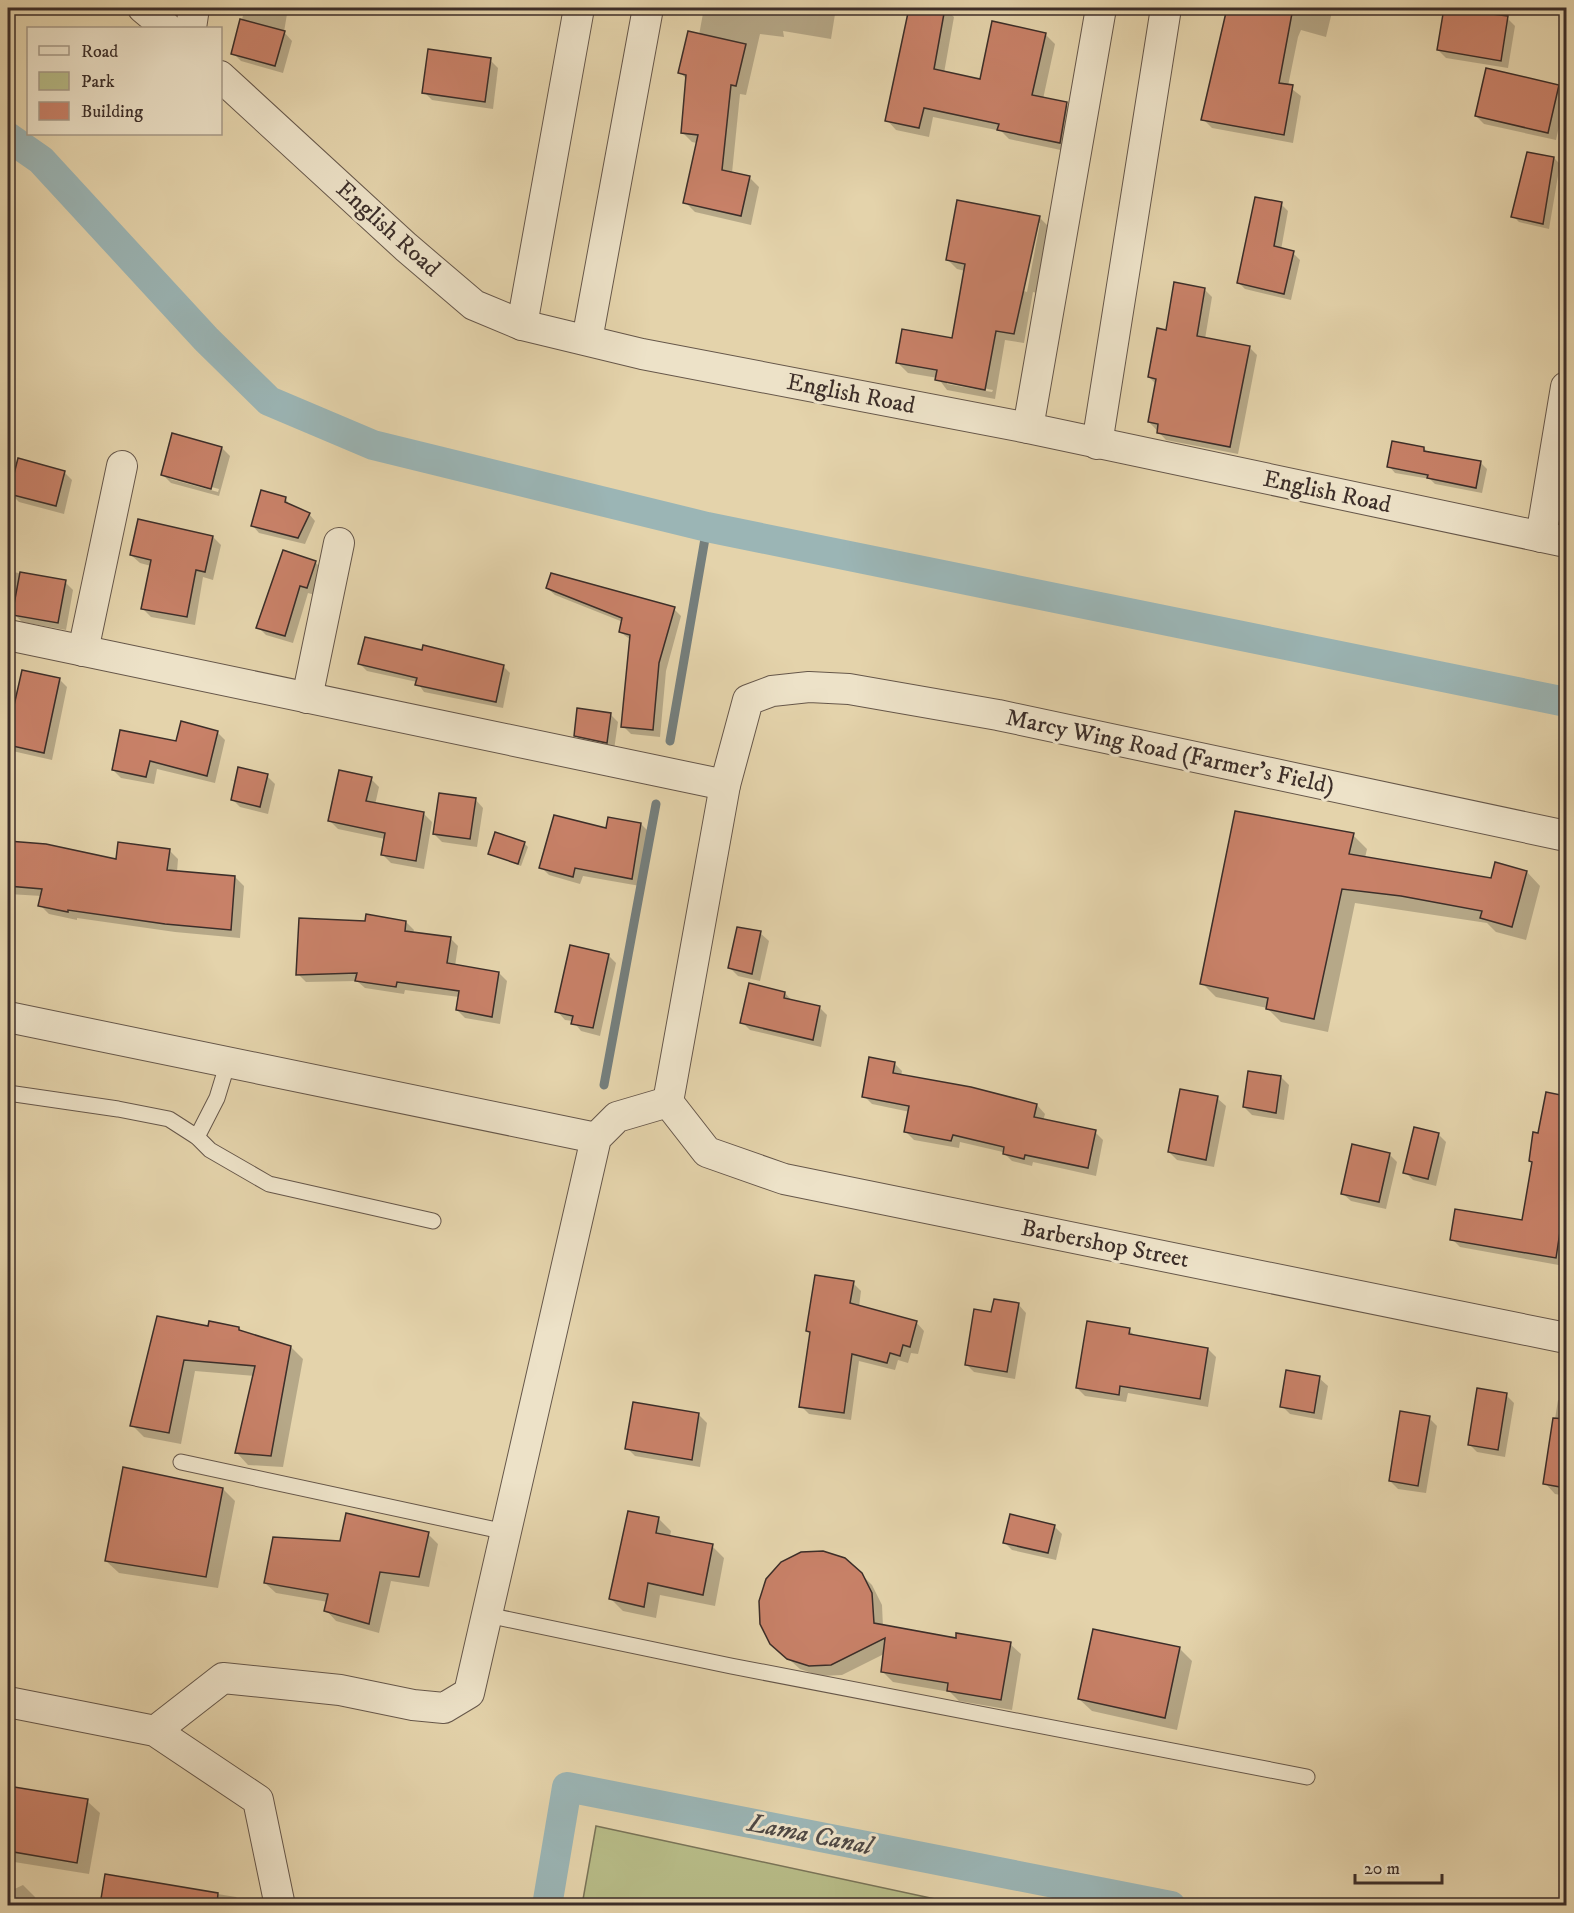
<svg xmlns="http://www.w3.org/2000/svg" width="1574" height="1913" font-family="'IM FELL DW Pica',serif">
  <rect width="100%" height="100%" fill="#e4d3ab"/>
  <filter id="stains"><feTurbulence type="fractalNoise" baseFrequency=".00333" numOctaves="4"/><feColorMatrix values="0 0 0 0 .2 0 0 0 0 .09 0 0 0 0 .02 0 0 0 .5 -.17"/></filter>
  <radialGradient id="worn" r=".72"><stop offset=".6" stop-color="#630" stop-opacity="0"/><stop offset="1" stop-color="#630" stop-opacity=".3"/></radialGradient>
  <polygon fill="#b7bb87" stroke="#7a7458" stroke-width="1.5" points="596,1826 963,1905 582,1905"/>
  <g fill="#0003" fill-rule="evenodd">
    <polygon points="245,8 288,8 284,32 292,41 283,73 241,61 233,53"/>
    <polygon points="704,8 836,8 831,39 783,31 784,37 760,34 746,95 740,94 732,173 749,177 759,187 751,225 695,212 685,202 697,143 692,142 682,132 687,80 680,72 699,35"/>
    <polygon points="910,8 944,8 954,17 944,73 981,81 1045,34 1055,44 1043,99 1066,104 1076,114 1070,152 1009,139 1001,131 933,117 929,137 896,130 887,120"/>
    <polygon points="990,8 1023,8 1022,14"/>
    <polygon points="1228,8 1328,8 1332,12 1326,37 1301,30 1298,37 1288,86 1301,96 1293,143 1212,128 1203,119"/>
    <polygon points="1445,8 1507,18 1515,26 1508,68 1446,58 1438,50"/>
    <polygon points="490,60 498,68 493,109 432,100 424,92"/>
    <polygon points="1558,87 1566,95 1556,140 1484,124 1476,116"/>
    <polygon points="1554,158 1560,164 1549,229 1519,222 1513,216 1518,188 1521,189"/>
    <polygon points="1281,204 1288,211 1281,250 1293,253 1300,260 1291,300 1245,289 1238,282"/>
    <path d="M1039 217 1049 227 1037 293 1033 292 1024 343 1005 340 995 399 947 390 938 378 908 373 898 363 954 339 965 271 957 269 947 259ZM1037 223H1040L1027 292 1024 291ZM947 381 993 390 992 392 947 384Z"/>
    <polygon points="1204,289 1212,297 1205,339 1249,347 1257,355 1238,454 1166,440 1149,422 1156,384 1149,377 1168,332"/>
    <path d="M222 448 230 456 219 496 171 483 163 475ZM170 476 219 489 218 492 170 479Z"/>
    <polygon points="1424,448 1428,453 1481,463 1487,469 1482,493 1435,484 1430,479 1395,473 1389,466"/>
    <polygon points="64,472 72,480 64,514 19,502 11,494"/>
    <polygon points="285,498 291,507 309,514 315,521 305,544 259,533 253,526"/>
    <polygon points="213,537 221,545 213,580 203,577 195,625 151,617 143,609 151,566 140,563 131,555"/>
    <polygon points="315,562 323,570 315,595 308,593 293,643 266,635 258,627"/>
    <polygon points="8,571 65,582 73,590 66,630 22,622 14,614 15,608 8,606"/>
    <polygon points="547,588 674,609 681,616 666,671 660,737 631,734 623,726 631,640 620,632 623,622 555,595"/>
    <polygon points="360,664 503,666 510,673 503,708 424,692 417,682 367,671"/>
    <polygon points="59,679 67,687 52,760 8,750 8,705 15,706"/>
    <polygon points="610,714 618,722 614,750 583,743 575,735"/>
    <polygon points="217,732 225,740 215,783 157,769 154,784 121,778 113,770 177,743"/>
    <polygon points="267,776 275,784 268,814 240,807 232,799"/>
    <polygon points="371,779 379,787 375,805 424,814 432,822 424,869 391,863 383,855 385,839 338,829 330,821"/>
    <polygon points="475,799 483,808 477,847 442,842 434,834"/>
    <polygon points="641,824 649,832 640,886 583,876 580,884 549,875 541,867 607,830"/>
    <polygon points="1353,835 1367,849 1365,858 1492,879 1527,872 1540,886 1526,940 1496,932 1487,923 1355,903 1328,1032 1281,1022 1267,1008 1216,997 1202,983"/>
    <polygon points="8,842 46,845 117,861 169,850 178,859 177,872 235,877 244,886 240,938 175,932 77,918 77,920 49,914 40,905 42,896 8,894"/>
    <polygon points="524,843 528,847 521,866 490,854"/>
    <polygon points="406,922 414,930 413,933 450,938 458,946 455,966 499,973 507,981 500,1024 465,1018 457,1010 459,997 405,990 404,994 365,988 357,981 306,982 298,974"/>
    <polygon points="760,933 769,941 760,981 738,976 730,968"/>
    <polygon points="608,955 616,963 600,1036 581,1031 573,1021 565,1020 557,1011"/>
    <polygon points="785,993 793,1002 819,1007 827,1015 821,1047 750,1030 742,1022"/>
    <polygon points="894,1063 902,1071 901,1076 1037,1105 1045,1114 1043,1121 1095,1132 1103,1140 1096,1176 1033,1162 1032,1166 1012,1161 1003,1152 960,1142 959,1148 914,1140 906,1132 910,1112 872,1104 864,1096"/>
    <polygon points="1281,1077 1289,1085 1284,1120 1252,1115 1244,1107"/>
    <polygon points="1547,1094 1566,1097 1566,1248 1564,1266 1460,1247 1452,1239 1523,1222 1533,1163 1530,1161 1539,1135"/>
    <polygon points="1217,1098 1226,1106 1214,1167 1177,1160 1169,1152"/>
    <polygon points="1438,1134 1446,1142 1436,1186 1413,1180 1405,1172"/>
    <polygon points="1389,1154 1397,1162 1386,1209 1351,1201 1342,1193"/>
    <polygon points="853,1283 861,1291 859,1307 916,1322 924,1331 918,1354 911,1353 908,1363 898,1360 895,1370 859,1361 851,1420 809,1414 801,1406 811,1334 807,1331"/>
    <polygon points="1018,1304 1026,1313 1015,1379 974,1372 966,1364 993,1313"/>
    <polygon points="158,1318 210,1328 239,1329 242,1332 291,1347 303,1359 283,1467 248,1465 237,1453 255,1376 195,1371 181,1444 144,1437 132,1425"/>
    <polygon points="1129,1330 1136,1337 1208,1349 1216,1357 1208,1407 1128,1393 1126,1402 1085,1396 1077,1388"/>
    <polygon points="1319,1378 1328,1386 1322,1420 1290,1414 1282,1406"/>
    <polygon points="1506,1395 1514,1403 1505,1457 1477,1452 1469,1444"/>
    <polygon points="1558,1400 1566,1402 1566,1496 1555,1494 1545,1483"/>
    <polygon points="699,1415 707,1423 700,1467 635,1456 627,1448"/>
    <polygon points="1429,1418 1437,1426 1426,1493 1398,1489 1390,1481"/>
    <polygon points="223,1489 235,1501 218,1588 119,1573 106,1561"/>
    <polygon points="659,1519 671,1531 670,1537 712,1546 724,1558 715,1606 660,1595 656,1618 623,1611 611,1599"/>
    <polygon points="1054,1526 1062,1534 1056,1560 1012,1550 1004,1542"/>
    <polygon points="428,1534 438,1544 429,1587 391,1581 379,1633 336,1621 326,1610 328,1602 276,1593 265,1583 341,1543"/>
    <polygon points="861,1574 872,1585 882,1605 883,1627 957,1640 1010,1644 1021,1654 1012,1710 959,1701 950,1692 893,1682 883,1672 884,1654 842,1675 820,1676 800,1669 783,1654"/>
    <polygon points="1179,1648 1192,1661 1177,1730 1092,1711 1079,1699"/>
    <polygon points="8,1787 87,1801 100,1813 89,1874 8,1861"/>
    <polygon points="106,1876 236,1897 244,1906 101,1906"/>
    <polygon points="23,1885 35,1897 39,1906 8,1906 8,1892"/>
  </g>
  <g fill="none" stroke-linecap="round" stroke-linejoin="round">
    <g stroke="#757f7d" stroke-width="9">
      <polyline points="670,741 707,527"/>
      <polyline points="604,1085 656,804"/>
    </g>
    <g stroke="#9bb5b5" stroke-width="30">
      <polyline points="8,137 41,160 206,339 269,401 373,445 707,527 1566,702"/>
      <polyline points="547,1906 567,1787 1171,1906"/>
    </g>
  </g>
  <g fill="#c88168" stroke="#3c2e29" stroke-width="1.5">
    <polygon points="909,8 945,8 934,69 980,79 992,21 1046,33 1032,95 1067,102 1060,143 997,130 999,124 924,108 919,128 885,121"/>
    <polygon points="1227,8 1293,8 1279,83 1293,85 1284,135 1201,120"/>
    <polygon points="1444,8 1508,16 1501,61 1437,50"/>
    <polygon points="240,19 285,31 275,66 231,54"/>
    <polygon points="688,31 746,44 736,86 731,85 722,170 750,176 741,216 683,203 698,135 681,133 686,75 678,73"/>
    <polygon points="428,49 491,58 485,102 422,93"/>
    <polygon points="1486,68 1559,85 1548,133 1475,116"/>
    <polygon points="1527,152 1554,157 1543,224 1511,217"/>
    <polygon points="1255,197 1282,202 1274,246 1294,251 1284,294 1237,283"/>
    <polygon points="957,200 1040,216 1014,334 996,331 985,390 935,380 937,370 896,363 902,329 952,338 965,264 946,260"/>
    <polygon points="1174,282 1205,288 1197,336 1250,346 1230,447 1157,433 1158,424 1148,422 1156,379 1148,377 1157,328 1166,330"/>
    <polygon points="172,433 222,447 211,489 161,475"/>
    <polygon points="1392,441 1424,447 1424,451 1481,461 1476,488 1427,478 1428,475 1387,467"/>
    <polygon points="18,458 65,471 56,506 9,494"/>
    <polygon points="261,490 286,497 285,502 310,513 298,538 251,526"/>
    <polygon points="138,519 213,536 205,572 196,570 187,617 141,609 151,560 130,555"/>
    <polygon points="283,550 316,561 307,588 300,586 285,636 256,628"/>
    <polygon points="20,572 66,580 58,623 12,615"/>
    <polygon points="551,573 675,607 659,663 653,730 621,727 630,635 619,632 622,618 546,588"/>
    <polygon points="365,637 422,650 423,645 504,665 496,702 415,685 417,678 358,664"/>
    <polygon points="22,670 60,678 44,753 8,745 8,732"/>
    <polygon points="577,708 611,713 607,743 574,736"/>
    <polygon points="181,721 218,731 207,776 150,761 146,777 112,770 120,730 176,741"/>
    <polygon points="238,767 268,774 260,807 231,800"/>
    <polygon points="339,770 372,777 366,801 424,812 416,861 381,855 385,833 328,821"/>
    <polygon points="439,793 476,798 470,839 433,834"/>
    <polygon points="1235,811 1354,833 1349,854 1491,878 1495,862 1527,871 1512,927 1480,918 1482,911 1401,896 1342,889 1314,1019 1266,1009 1268,998 1200,984"/>
    <polygon points="554,815 606,828 608,817 641,823 632,879 575,868 573,877 539,868"/>
    <polygon points="495,832 525,842 518,864 488,854"/>
    <polygon points="8,841 46,844 116,859 118,842 170,849 167,870 235,876 231,930 165,924 68,910 68,912 38,906 42,889 8,886"/>
    <polygon points="366,914 406,921 405,931 451,937 447,963 499,972 492,1017 456,1010 459,991 397,982 396,987 355,981 357,973 296,975 299,918 365,921"/>
    <polygon points="737,927 761,931 752,974 728,968"/>
    <polygon points="570,945 609,954 593,1028 571,1024 573,1016 555,1012"/>
    <polygon points="749,983 785,992 784,998 820,1006 813,1040 740,1023"/>
    <polygon points="869,1057 895,1062 893,1073 971,1087 1037,1104 1034,1117 1096,1130 1088,1168 1025,1155 1024,1159 1003,1154 1004,1147 953,1135 951,1141 904,1132 909,1106 862,1097"/>
    <polygon points="1248,1071 1281,1076 1276,1113 1243,1107"/>
    <polygon points="1180,1089 1218,1096 1206,1160 1168,1152"/>
    <polygon points="1546,1092 1566,1096 1566,1148 1560,1190 1566,1192 1556,1258 1450,1240 1455,1209 1522,1220 1532,1162 1529,1161 1533,1132 1538,1133"/>
    <polygon points="1414,1127 1439,1133 1428,1179 1403,1173"/>
    <polygon points="1352,1144 1390,1153 1379,1202 1341,1194"/>
    <polygon points="815,1275 854,1281 850,1303 917,1321 910,1347 903,1345 900,1356 890,1353 887,1363 852,1354 844,1413 799,1407 810,1332 806,1331"/>
    <polygon points="994,1299 1019,1303 1007,1372 965,1365 974,1309 991,1312"/>
    <polygon points="157,1316 208,1326 209,1321 239,1327 239,1330 291,1346 271,1456 235,1453 255,1366 184,1360 169,1433 130,1426"/>
    <polygon points="1087,1321 1130,1328 1129,1334 1208,1348 1200,1399 1120,1386 1119,1395 1076,1388"/>
    <polygon points="1286,1370 1320,1376 1314,1413 1280,1407"/>
    <polygon points="1477,1388 1507,1393 1498,1450 1468,1445"/>
    <polygon points="633,1402 699,1413 692,1460 625,1449"/>
    <polygon points="1400,1411 1430,1416 1418,1486 1389,1481"/>
    <polygon points="1553,1418 1566,1419 1566,1488 1543,1484"/>
    <polygon points="123,1467 223,1488 206,1577 105,1561"/>
    <polygon points="628,1511 659,1517 656,1533 713,1544 703,1595 648,1583 644,1607 609,1599"/>
    <polygon points="346,1513 429,1532 419,1577 380,1572 369,1624 324,1611 328,1594 264,1583 273,1537 340,1541"/>
    <polygon points="1010,1514 1055,1525 1048,1553 1003,1543"/>
    <polygon points="823,1551 845,1558 862,1573 872,1593 874,1623 956,1638 956,1633 1011,1642 1001,1700 947,1691 948,1683 881,1672 885,1638 831,1665 809,1666 787,1659 770,1644 760,1624 759,1601 766,1579 781,1562 801,1552"/>
    <polygon points="1093,1629 1180,1647 1165,1718 1078,1699"/>
    <polygon points="8,1786 88,1799 77,1863 8,1851"/>
    <polygon points="105,1874 218,1893 217,1905 100,1905"/>
  </g>
  <g fill="none" stroke-linecap="round" stroke-linejoin="round">
    <defs>
      <g id="service">
        <polyline points="8,1093 118,1109 169,1119 197,1137 210,1150 269,1184 433,1221"/>
        <polyline points="197,1137 217,1098 228,1062"/>
        <polyline points="181,1462 506,1532"/>
        <polyline points="487,1615 731,1666 1307,1777"/>
      </g>
      <g id="minor">
        <polyline points="143,8 167,28"/>
        <polyline points="191,28 194,8"/>
        <polyline points="220,76 406,247 474,305 522,325 642,354 1028,428 1566,542"/>
        <polyline points="522,325 579,8"/>
        <polyline points="587,340 648,8"/>
        <polyline points="1028,428 1101,8"/>
        <polyline points="1097,444 1166,8"/>
        <polyline points="1541,537 1566,387"/>
        <polyline points="8,635 725,785"/>
        <polyline points="83,651 122,466"/>
        <polyline points="307,698 339,543"/>
        <polyline points="8,1017 596,1138"/>
        <polyline points="668,1102 725,785 748,700 772,691 809,687 849,689 998,715 1566,836"/>
        <polyline points="668,1102 707,1152 784,1179 1566,1338"/>
        <polyline points="8,1702 155,1731 258,1800 280,1906"/>
        <polyline points="155,1731 223,1678 340,1690 413,1705 444,1708 469,1693 596,1138 617,1117 668,1102"/>
      </g>
    </defs>
    <use href="#service" stroke="#66574a" stroke-width="17"/>
    <use href="#minor" stroke="#66574a" stroke-width="32"/>
    <use href="#service" stroke="#ede2c8" stroke-width="15"/>
    <use href="#minor" stroke="#ede2c8" stroke-width="30"/>
  </g>
  <g text-anchor="middle" dominant-baseline="central" stroke-width="6" stroke-linejoin="round" paint-order="stroke">
    <g font-size="24" fill="#3c2e29" stroke="#ede2c8">
      <text transform="translate(388 229) rotate(42)">English Road</text>
      <text transform="translate(851 394) rotate(11)">English Road</text>
      <text transform="translate(1327 492) rotate(12)">English Road</text>
      <text transform="translate(1170 752) rotate(12)">Marcy Wing Road (Farmer's Field)</text>
      <text transform="translate(1105 1244) rotate(11)">Barbershop Street</text>
    </g>
    <g font-size="26" font-style="italic" fill="#4f4945" stroke="#ede2c8">
      <text transform="translate(810 1835) rotate(11)">Lama Canal</text>
    </g>
  </g>
  <rect width="1574" height="1913" fill="none" stroke="#e4d3ab" stroke-width="30"/>
  <rect x="9" y="9" width="1556" height="1895" fill="none" stroke="#3c2e29" stroke-width="3"/>
  <rect x="15" y="15" width="1544" height="1883" fill="none" stroke="#3c2e29" stroke-width="1.5"/>
  <rect x="27" y="27" width="195" height="108" fill="#ede2c8" stroke="#a69a88" stroke-width="1.5"/>
  <rect x="39" y="46" width="30" height="9" fill="#ede2c8" stroke="#a69a88" stroke-width="1.5"/>
  <text x="81" y="57" font-size="18" fill="#3c2e29">Road</text>
  <rect x="39" y="72" width="30" height="18" fill="#b7bb87" stroke="#a69a88" stroke-width="1.5"/>
  <text x="81" y="87" font-size="18" fill="#3c2e29">Park</text>
  <rect x="39" y="102" width="30" height="18" fill="#c88168" stroke="#a69a88" stroke-width="1.5"/>
  <text x="81" y="117" font-size="18" fill="#3c2e29">Building</text>
  <path d="M1355 1874v9h87v-9" fill="none" stroke="#3c2e29" stroke-width="3"/>
  <text x="1364" y="1874" font-size="18" fill="#3c2e29" stroke="#ede2c8" stroke-width="4.5" paint-order="stroke">20 m</text>
  <rect width="100%" height="100%" filter="url(#stains)"/>
  <rect width="100%" height="100%" fill="url(#worn)"/>
</svg>
